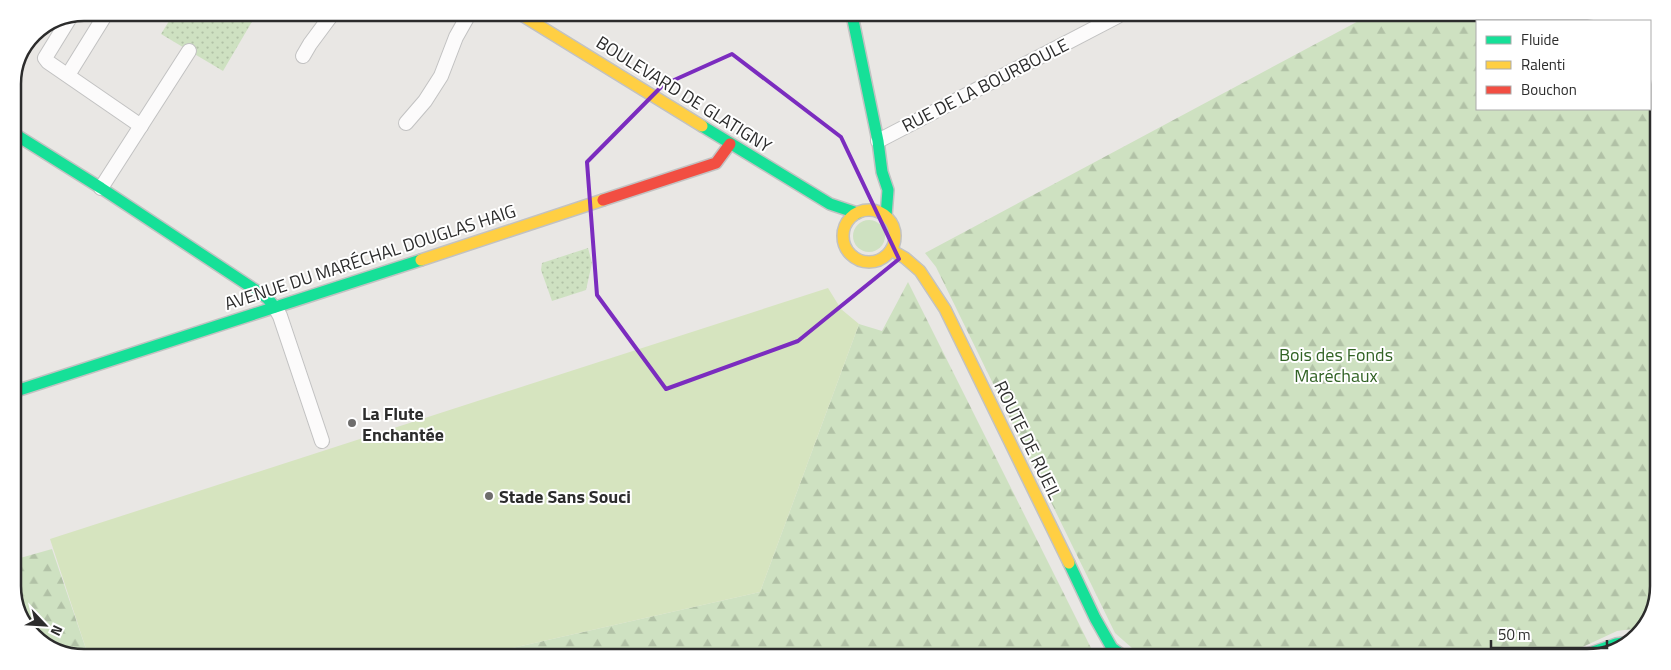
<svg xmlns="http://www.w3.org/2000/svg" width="1671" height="670" font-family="'Titillium Web',sans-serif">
  <defs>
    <pattern id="forest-firs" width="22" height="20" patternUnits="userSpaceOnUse" patternTransform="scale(1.25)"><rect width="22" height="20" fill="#cee1c1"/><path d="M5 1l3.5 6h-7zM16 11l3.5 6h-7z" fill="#b1c1a6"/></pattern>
    <pattern id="park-dots" width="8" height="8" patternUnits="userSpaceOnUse" patternTransform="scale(1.25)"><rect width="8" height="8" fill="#cee1c1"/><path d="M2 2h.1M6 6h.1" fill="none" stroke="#b1c1a6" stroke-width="1.8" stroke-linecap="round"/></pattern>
  </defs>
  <rect width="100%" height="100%" fill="#e9e7e4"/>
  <circle fill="#cee1c1" cx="869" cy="236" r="16"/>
  <g fill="url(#forest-firs)">
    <polygon points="1366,17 1614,18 1619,21 1477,21 1477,109 1650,109 1650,56 1658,79 1653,613 1641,628 1617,631 1561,657 1141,656 1115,633 936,267 925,253"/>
    <polygon points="908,282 1095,656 486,654 760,592 859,324 882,331"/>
    <polygon points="52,549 87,652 57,652 27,629 13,591 13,560"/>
  </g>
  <g fill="url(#park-dots)">
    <polygon points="174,13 257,13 223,71 161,34"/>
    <polygon points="588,248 592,263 586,290 552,301 541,270 542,263"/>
  </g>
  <polygon fill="#d6e4bf" points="828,288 841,309 859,324 760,592 486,654 87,652 50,539"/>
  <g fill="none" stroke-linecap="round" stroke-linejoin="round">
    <defs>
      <g id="street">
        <polyline points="69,19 45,58 48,62 141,126"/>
        <polyline points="303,56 310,44 333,13"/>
        <polyline points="68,75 104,17 104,13"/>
        <polyline points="406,123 425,101 441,76 456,37 469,14"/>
        <polyline points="878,141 1118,16"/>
        <polyline points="101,188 189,51"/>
        <polyline points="275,307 280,316 322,441"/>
      </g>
      <g id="fast">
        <polyline points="852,15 878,141 882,172 888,190 886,216"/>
        <polyline points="702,126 830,204 857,213"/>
        <polyline points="13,133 101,188 257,291 267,298 275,307"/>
        <polyline points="13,392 421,260"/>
        <polyline points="1069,563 1095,618 1112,648 1123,656"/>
        <polyline points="1579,657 1616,644 1630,642"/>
      </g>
      <g id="slow">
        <polyline points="520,14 702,126"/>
        <circle cx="869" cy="236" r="26"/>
        <polyline points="891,250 905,258 920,271 945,309 1069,563"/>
        <polyline points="421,260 603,200"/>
      </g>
      <polyline id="jam" points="603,200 716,163 730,144"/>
    </defs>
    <use href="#street" stroke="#c2c2c2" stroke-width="16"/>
    <use href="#fast" stroke="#c2c2c2" stroke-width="14"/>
    <use href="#slow" stroke="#c2c2c2" stroke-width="14"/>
    <use href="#jam" stroke="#c2c2c2" stroke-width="14"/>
    <use href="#street" stroke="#fcfbfb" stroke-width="14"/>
    <use href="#fast" stroke="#16e098" stroke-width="11"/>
    <use href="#slow" stroke="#ffcf43" stroke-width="11"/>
    <use href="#jam" stroke="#f24e42" stroke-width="11"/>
  </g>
  <path fill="none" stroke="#7b2cbf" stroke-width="4" stroke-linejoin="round" d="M732 54 841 137 899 259 798 341 666 389 597 295 587 162 663 85Z"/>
  <g fill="#6e6d6c" stroke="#fff" stroke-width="2">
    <circle cx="352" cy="423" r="5"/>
    <circle cx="489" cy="496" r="5"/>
  </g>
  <g text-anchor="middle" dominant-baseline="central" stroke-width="4" stroke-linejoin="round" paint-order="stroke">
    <g font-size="18" fill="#2c2c2c" stroke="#fff">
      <text transform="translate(985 85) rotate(-27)">RUE DE LA BOURBOULE</text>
      <text transform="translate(684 94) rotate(32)">BOULEVARD DE GLATIGNY</text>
      <text transform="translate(370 257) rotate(-18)">AVENUE DU MARÉCHAL DOUGLAS HAIG</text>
      <text transform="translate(1028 440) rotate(64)">ROUTE DE RUEIL</text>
    </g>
    <g font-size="18" fill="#316224" stroke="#fff">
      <text x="1336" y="354">Bois des Fonds<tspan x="1336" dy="21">Maréchaux</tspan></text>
    </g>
    <g font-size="18" font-weight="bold" fill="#2c2c2c" stroke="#fff" text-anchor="start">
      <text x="362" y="413">La Flute<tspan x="362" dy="21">Enchantée</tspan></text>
      <text x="499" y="496">Stade Sans Souci</text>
    </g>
  </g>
  <path d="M0 0H1671V670H0ZM84 21H1587A63 63 0 0 1 1650 84V586A63 63 0 0 1 1587 649H84A63 63 0 0 1 21 586V84A63 63 0 0 1 84 21Z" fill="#fff" fill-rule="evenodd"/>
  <path fill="none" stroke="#2c2c2c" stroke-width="2.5" d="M84 21H1587A63 63 0 0 1 1650 84V586A63 63 0 0 1 1587 649H84A63 63 0 0 1 21 586V84A63 63 0 0 1 84 21Z"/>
  <rect x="1476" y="20" width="175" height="90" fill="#ffffff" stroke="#ababab"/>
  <rect x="1486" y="36" width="25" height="8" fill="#16e098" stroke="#ababab"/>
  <text x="1521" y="45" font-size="15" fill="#2c2c2c">Fluide</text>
  <rect x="1486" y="61" width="25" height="8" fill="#ffcf43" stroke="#ababab"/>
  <text x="1521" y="70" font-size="15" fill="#2c2c2c">Ralenti</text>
  <rect x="1486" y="86" width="25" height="8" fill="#f24e42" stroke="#ababab"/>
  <text x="1521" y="95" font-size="15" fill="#2c2c2c">Bouchon</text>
  <g transform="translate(45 625) rotate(115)" stroke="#ffffff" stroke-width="4" paint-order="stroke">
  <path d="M0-4L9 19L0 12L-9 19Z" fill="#2c2c2c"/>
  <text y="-8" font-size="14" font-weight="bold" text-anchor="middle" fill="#2c2c2c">N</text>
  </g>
  <path d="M1491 640v8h116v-8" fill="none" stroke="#2c2c2c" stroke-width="2.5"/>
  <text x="1498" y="640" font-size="15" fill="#2c2c2c" stroke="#ffffff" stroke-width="4" paint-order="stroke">50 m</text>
</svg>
